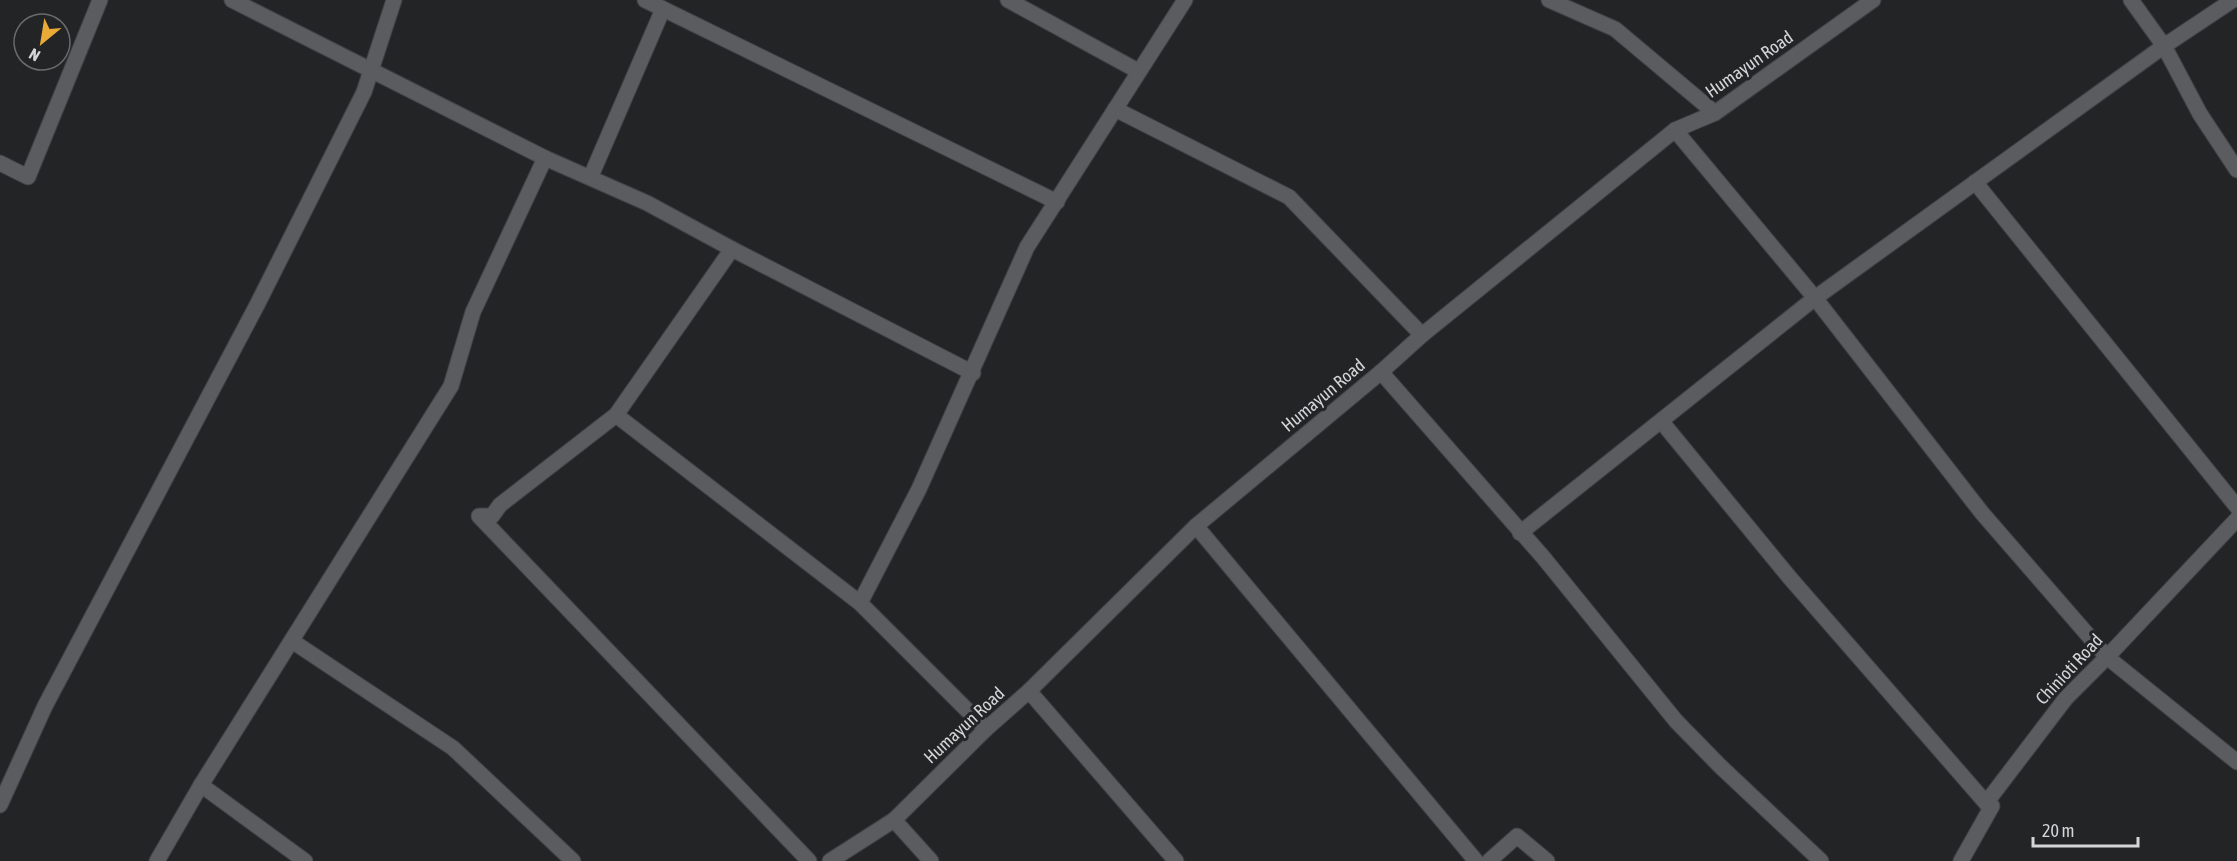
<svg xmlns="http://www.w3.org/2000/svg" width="2237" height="861" font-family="'Asap Condensed',sans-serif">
  <rect width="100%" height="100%" fill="#222426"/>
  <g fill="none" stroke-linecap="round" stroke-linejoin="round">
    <defs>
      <g id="minor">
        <polyline points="232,0 545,158 647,203 732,249 973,373"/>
        <polyline points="645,0 1057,202"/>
        <polyline points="1008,0 1138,71"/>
        <polyline points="1549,0 1615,29 1715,113"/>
        <polyline points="2131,0 2164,46 2200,114 2237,170"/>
        <polyline points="1115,109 1289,197 1422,335"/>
        <polyline points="1675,130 1815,298 1982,513 2107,657 2237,762"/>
        <polyline points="0,163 28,177 100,0"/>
        <polyline points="591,176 663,9"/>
        <polyline points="1975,182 2237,507"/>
        <polyline points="732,249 616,415 500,505 492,516 479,516 809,861"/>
        <polyline points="1381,372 1543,557 1676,721 1720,766 1821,861"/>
        <polyline points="616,415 860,603 986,729"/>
        <polyline points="1661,421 1790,578 1986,803"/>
        <polyline points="1196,526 1476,861"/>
        <polyline points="1520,533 1815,298 2164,46 2233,0"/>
        <polyline points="860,603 919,489 1027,247 1185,0"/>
        <polyline points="292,641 453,748 573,861"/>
        <polyline points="1029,691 1176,861"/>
        <polyline points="201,785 305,861"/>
        <polyline points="0,805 45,706 257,305 364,92 394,0"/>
        <polyline points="894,820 931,861"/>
        <polyline points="157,861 201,785 451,386 473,312 545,158"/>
        <polyline points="830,861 894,820 986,729 1029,691 1196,526 1381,372 1422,335 1675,130 1715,113 1873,0"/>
        <polyline points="1489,861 1517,836 1547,861"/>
        <polyline points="1961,861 1992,806 1986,803 2066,698 2107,657 2237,519"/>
      </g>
    </defs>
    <use href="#minor" stroke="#3f4143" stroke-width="17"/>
    <use href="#minor" stroke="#5a5c5f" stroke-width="15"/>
  </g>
  <g text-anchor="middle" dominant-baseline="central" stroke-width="6" stroke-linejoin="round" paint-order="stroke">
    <g font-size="18" fill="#d4d5d7" stroke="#222426">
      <text transform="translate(1749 64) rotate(-35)">Humayun Road</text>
      <text transform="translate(1323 395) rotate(-40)">Humayun Road</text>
      <text transform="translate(2069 669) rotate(-47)">Chinioti Road</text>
      <text transform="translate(964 725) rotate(-43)">Humayun Road</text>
    </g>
  </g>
  <g transform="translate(42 42) rotate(210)"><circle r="28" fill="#222426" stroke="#696b6d" stroke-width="1.5"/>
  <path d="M0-4.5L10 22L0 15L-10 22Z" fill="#eaaa38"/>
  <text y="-9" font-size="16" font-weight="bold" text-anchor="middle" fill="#d4d5d7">N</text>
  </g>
  <path d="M2033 837v9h105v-9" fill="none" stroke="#d4d5d7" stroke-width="3"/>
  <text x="2042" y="837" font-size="18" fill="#d4d5d7" stroke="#222426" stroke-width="4.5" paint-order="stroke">20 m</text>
</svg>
